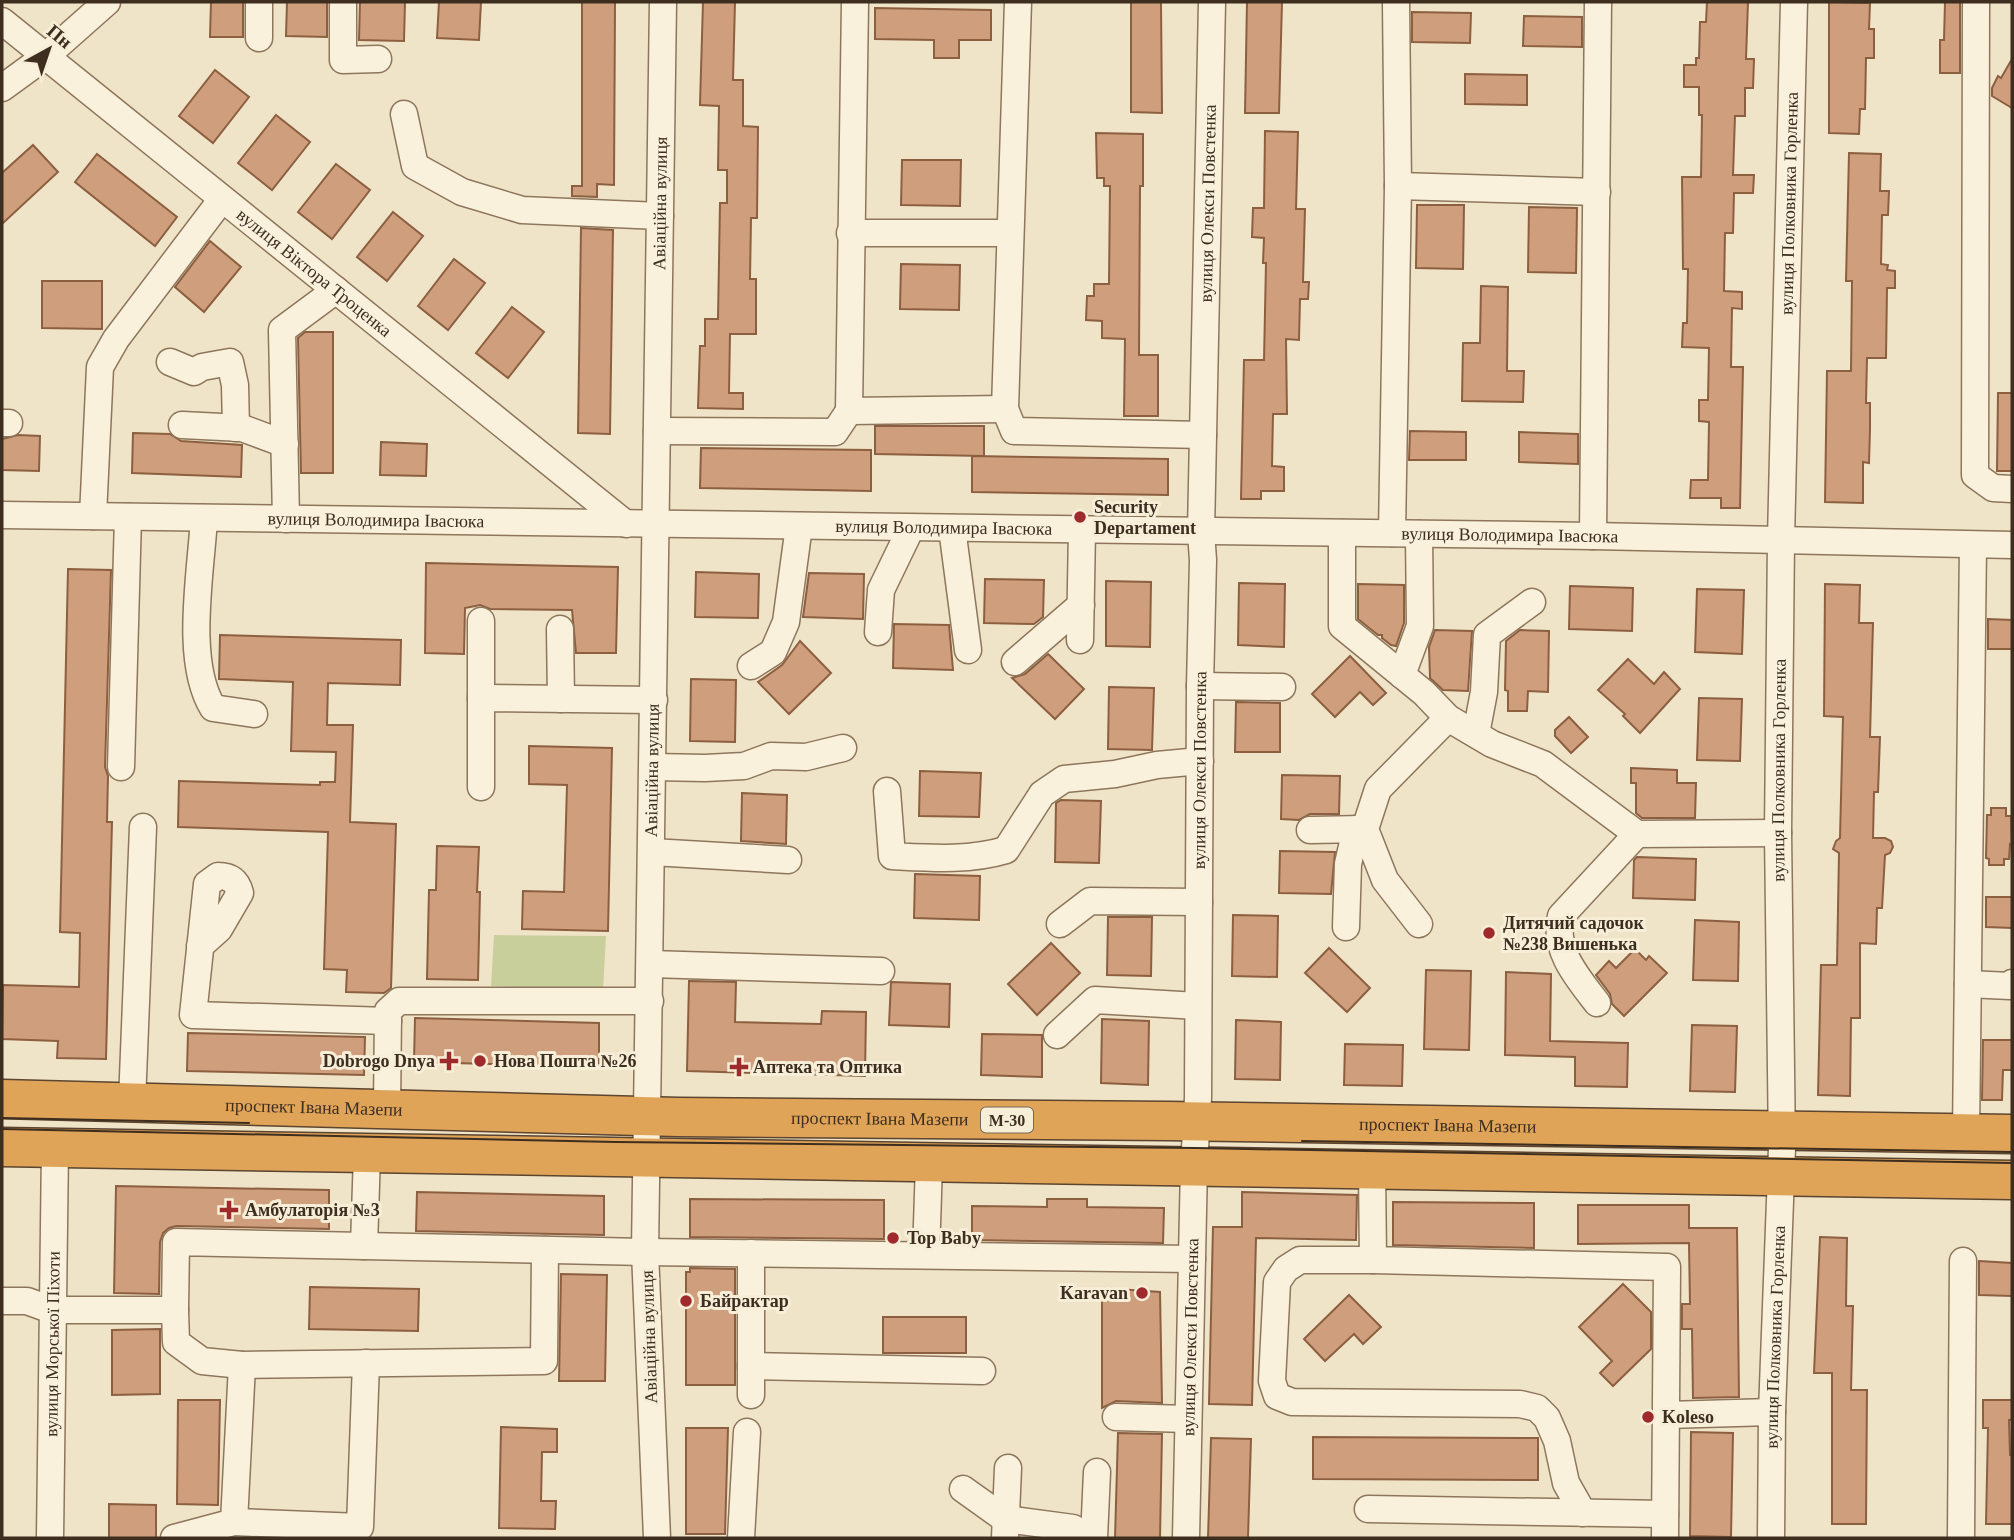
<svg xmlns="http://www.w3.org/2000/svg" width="2014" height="1540" font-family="'Times New Roman',serif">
  <rect width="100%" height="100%" fill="#f0e4c8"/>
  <polygon fill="#c9cf9b" points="494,935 606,936 603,991 491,986"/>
  <g fill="#cf9f7d" stroke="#8d5f41" stroke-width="2">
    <polygon points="211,2 243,2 243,37 210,37"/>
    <polygon points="287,2 327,2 327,37 286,36"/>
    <polygon points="360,2 405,2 404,41 359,40"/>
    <polygon points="439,2 481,2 479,40 437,38"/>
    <polygon points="582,2 615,2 614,185 597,184 597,197 572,196 572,186 582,186"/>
    <polygon points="703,2 735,2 733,80 743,80 743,126 758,127 757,218 751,218 750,279 756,279 756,334 730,334 729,393 743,393 743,409 698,408 700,346 705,346 705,319 718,319 720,203 727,203 727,170 718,170 719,106 700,105"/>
    <polygon points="1131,2 1161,2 1162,113 1131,112"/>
    <polygon points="1247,2 1282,2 1279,113 1245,113"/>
    <polygon points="1707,2 1748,2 1746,59 1754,59 1753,88 1745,88 1745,116 1735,116 1733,175 1754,175 1753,193 1734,193 1733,233 1725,233 1724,291 1742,292 1742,309 1732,308 1731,367 1743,367 1740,508 1721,508 1721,498 1690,498 1691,480 1708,480 1709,422 1699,421 1699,400 1708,400 1709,348 1682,347 1683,323 1687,323 1688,269 1683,269 1682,177 1701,177 1702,115 1699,115 1699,87 1684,87 1684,65 1696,65 1696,58 1699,58 1700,22 1706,22"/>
    <polygon points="1829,2 1870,3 1869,29 1874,29 1874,58 1866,58 1865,109 1860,109 1859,134 1829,133"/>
    <polygon points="1945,2 1960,2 1960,73 1940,73 1940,40 1944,40"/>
    <polygon points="875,8 991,10 991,40 959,40 959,58 934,58 934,40 875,39"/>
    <polygon points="1412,12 1471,13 1470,43 1412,42"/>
    <polygon points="1524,16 1582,17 1582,47 1523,46"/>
    <polygon points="2012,59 2012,108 1992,96 1992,88 1998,76 2001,78"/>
    <polygon points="215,70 249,97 213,143 179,116"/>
    <polygon points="1465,74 1527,75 1527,105 1465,104"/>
    <polygon points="276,115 310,142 272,190 238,163"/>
    <polygon points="1265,131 1298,132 1296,209 1305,209 1303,282 1309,282 1308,299 1300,299 1299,340 1286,339 1287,414 1273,414 1272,466 1284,467 1284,491 1261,491 1261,499 1241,499 1244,360 1264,360 1266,263 1263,263 1264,238 1252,237 1253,208 1264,208"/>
    <polygon points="1096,133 1143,134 1143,186 1140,186 1139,355 1158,355 1158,416 1124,416 1125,339 1102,338 1102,321 1086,320 1087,296 1094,296 1094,284 1109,284 1110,186 1104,186 1104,178 1097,178"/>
    <polygon points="33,145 58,172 2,224 2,173"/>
    <polygon points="1849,153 1881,154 1880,191 1889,191 1888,215 1882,215 1881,264 1888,265 1887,270 1895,271 1895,288 1887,288 1886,358 1867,358 1866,403 1870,403 1870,429 1869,463 1863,462 1863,503 1825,502 1827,371 1851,371 1852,281 1846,281"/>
    <polygon points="97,154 177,217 155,246 75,182"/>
    <polygon points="902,160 961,160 960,206 901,205"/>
    <polygon points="336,164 370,190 332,239 298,212"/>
    <polygon points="1417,205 1464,205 1463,269 1416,268"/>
    <polygon points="1529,207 1577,208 1576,273 1528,272"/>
    <polygon points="393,212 423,236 387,281 357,257"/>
    <polygon points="581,228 613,230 610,434 578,433"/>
    <polygon points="210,241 241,267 204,312 175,287"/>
    <polygon points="454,259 485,283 448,330 418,306"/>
    <polygon points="901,264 960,265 959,310 900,309"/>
    <polygon points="42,281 102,281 102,329 42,328"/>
    <polygon points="1481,286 1508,287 1507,371 1524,371 1523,402 1462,401 1463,343 1480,343"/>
    <polygon points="512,307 544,332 508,378 476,353"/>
    <polygon points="305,332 333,332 333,473 301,473 298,338"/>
    <polygon points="1998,393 2012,393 2012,471 1997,471"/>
    <polygon points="875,426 984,426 984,456 875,454"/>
    <polygon points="1410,431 1466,432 1466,460 1409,460"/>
    <polygon points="1519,432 1578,434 1578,464 1519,462"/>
    <polygon points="133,433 170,434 181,441 242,445 241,477 132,473"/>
    <polygon points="18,435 40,436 39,471 2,470 2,439"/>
    <polygon points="381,442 427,444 426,476 380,475"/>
    <polygon points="701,448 871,450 871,491 700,488"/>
    <polygon points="972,456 1168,459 1168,495 972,492"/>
    <polygon points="426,563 618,567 616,653 576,653 572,610 490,609 480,605 465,608 464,654 425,653"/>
    <polygon points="68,569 111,570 105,767 108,776 107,822 112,822 106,1059 57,1058 58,1041 2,1039 3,985 79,987 80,933 60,932"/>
    <polygon points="696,572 759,574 758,618 695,617"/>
    <polygon points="809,573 864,574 863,619 803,617"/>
    <polygon points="985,579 1044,580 1043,617 1034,624 984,623"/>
    <polygon points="1106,581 1151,582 1150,647 1106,646"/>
    <polygon points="1239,583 1285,584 1284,647 1238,645"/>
    <polygon points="1358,584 1404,585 1404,623 1396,646 1391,645 1382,638 1382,635 1378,635 1358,619"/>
    <polygon points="1825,584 1860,585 1859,623 1873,623 1870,737 1880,737 1878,792 1874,792 1873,838 1885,838 1891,841 1893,847 1890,853 1885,855 1882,908 1877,908 1876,944 1860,943 1860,1018 1851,1018 1850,1096 1818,1095 1821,965 1837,965 1839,853 1833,849 1836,841 1840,838 1843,717 1824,716"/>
    <polygon points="1570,586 1633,588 1632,631 1569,629"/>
    <polygon points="1697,589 1744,590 1742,654 1695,652"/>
    <polygon points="1988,619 2012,620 2012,649 1988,649"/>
    <polygon points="894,624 949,625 953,670 893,668"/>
    <polygon points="1435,630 1472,631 1468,691 1443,690 1430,678 1429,647"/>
    <polygon points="1520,630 1549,631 1548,692 1528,691 1527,711 1508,711 1508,691 1505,690 1506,641"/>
    <polygon points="220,635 401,640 400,685 328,683 327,725 353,725 350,822 396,824 391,988 384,993 346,992 347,970 324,969 328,832 178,827 179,781 320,785 320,782 335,782 336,752 291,751 293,682 219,679"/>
    <polygon points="800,641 831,673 789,714 758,682 782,665"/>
    <polygon points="1048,654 1084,689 1055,719 1012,678 1025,674"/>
    <polygon points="1350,656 1386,693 1373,705 1360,692 1335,717 1312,694"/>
    <polygon points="1628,659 1654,684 1664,672 1680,689 1640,733 1623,716 1625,714 1598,690"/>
    <polygon points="691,679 736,680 735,742 690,741"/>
    <polygon points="1109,687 1154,688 1152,750 1108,749"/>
    <polygon points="1699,698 1742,699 1740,761 1697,760"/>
    <polygon points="1236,702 1280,703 1280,752 1235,752"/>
    <polygon points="1569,717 1588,737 1571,753 1555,736 1555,730"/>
    <polygon points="529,746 612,748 608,931 522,929 523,891 564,892 567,785 529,784"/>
    <polygon points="1631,768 1677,770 1677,783 1696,783 1695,818 1642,818 1636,813 1636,783 1631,783"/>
    <polygon points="920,771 981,773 979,817 919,816"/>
    <polygon points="1282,775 1340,776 1339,814 1310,814 1299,820 1281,819"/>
    <polygon points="742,793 787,795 786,844 741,841"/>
    <polygon points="1061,800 1101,801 1099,863 1055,862 1056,803"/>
    <polygon points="1991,808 2006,808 2006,816 2011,816 2012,845 2010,844 2009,859 2004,859 2004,865 1989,865 1989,859 1986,858 1987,815 1991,815"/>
    <polygon points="437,846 479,847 477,892 480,892 478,980 427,979 429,890 436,890"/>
    <polygon points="1280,851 1335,852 1331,894 1279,893"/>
    <polygon points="1637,857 1696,859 1695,900 1633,898 1634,860"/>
    <polygon points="915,874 980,876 979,920 914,918"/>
    <polygon points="1986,897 2012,897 2012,928 1986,927"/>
    <polygon points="1233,915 1278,916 1277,977 1232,976"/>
    <polygon points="1108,917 1152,917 1151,976 1107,975"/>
    <polygon points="1695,920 1739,922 1738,981 1693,980"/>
    <polygon points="1051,943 1080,973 1037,1015 1008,984"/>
    <polygon points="1329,948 1370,988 1347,1012 1305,973"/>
    <polygon points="1635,949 1646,960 1649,956 1667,973 1624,1016 1612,1004 1610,994 1596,975 1609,961 1616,968"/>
    <polygon points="1426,970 1471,971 1469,1050 1424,1049"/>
    <polygon points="1506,972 1551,974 1550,1041 1628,1043 1627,1087 1575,1086 1575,1057 1505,1055"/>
    <polygon points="689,981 736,982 735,1022 821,1024 822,1011 866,1012 865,1076 687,1071"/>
    <polygon points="891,982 950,984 949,1027 889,1025"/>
    <polygon points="415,1018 599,1023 599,1067 414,1062"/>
    <polygon points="1102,1019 1149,1021 1148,1085 1101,1083"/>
    <polygon points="1236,1020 1281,1022 1280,1080 1235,1079"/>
    <polygon points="1692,1025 1737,1026 1735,1092 1690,1091"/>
    <polygon points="188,1033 365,1037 364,1075 187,1071"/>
    <polygon points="982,1034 1042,1035 1042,1077 981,1075"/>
    <polygon points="1983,1040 2012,1040 2012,1070 2003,1070 2002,1100 1982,1100"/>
    <polygon points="1345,1044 1403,1045 1402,1086 1344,1085"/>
    <polygon points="116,1186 329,1190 329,1229 176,1226 169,1228 163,1233 160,1242 159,1294 114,1293"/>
    <polygon points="417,1192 604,1196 604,1235 416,1231"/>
    <polygon points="1242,1192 1357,1195 1356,1240 1256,1238 1252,1405 1209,1404 1213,1227 1242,1227"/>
    <polygon points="690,1199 884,1200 884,1239 690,1237"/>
    <polygon points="1047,1199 1087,1199 1087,1207 1164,1208 1163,1243 972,1240 972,1206 1047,1207"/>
    <polygon points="1393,1202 1534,1203 1534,1248 1393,1245"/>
    <polygon points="1578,1205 1689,1205 1689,1228 1737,1228 1739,1397 1693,1398 1692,1329 1682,1329 1682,1304 1690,1304 1689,1243 1578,1244"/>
    <polygon points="1820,1237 1847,1238 1846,1306 1853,1306 1851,1390 1867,1390 1866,1524 1832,1524 1832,1373 1814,1373"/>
    <polygon points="1979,1261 2012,1263 2012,1296 1979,1295"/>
    <polygon points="690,1268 735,1269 735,1385 686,1385 686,1272 690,1272"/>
    <polygon points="561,1274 607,1275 605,1381 559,1381"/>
    <polygon points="1623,1284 1651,1312 1651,1349 1613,1386 1600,1373 1612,1361 1579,1327"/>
    <polygon points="310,1287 419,1289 418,1331 309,1329"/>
    <polygon points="1102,1288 1160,1292 1162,1403 1116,1401 1102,1408"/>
    <polygon points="1349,1295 1381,1327 1363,1344 1354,1334 1325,1361 1304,1339"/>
    <rect x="883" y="1317" width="83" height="36"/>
    <polygon points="160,1329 160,1394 112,1395 112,1330"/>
    <polygon points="178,1400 220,1400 218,1505 177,1504"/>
    <polygon points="1983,1400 2012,1400 2012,1420 2009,1420 2010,1455 2012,1455 2012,1524 1986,1524 1988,1428 1983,1428"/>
    <polygon points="501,1427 557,1429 557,1452 542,1452 541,1501 556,1501 555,1529 499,1528"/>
    <polygon points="686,1428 728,1428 725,1534 686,1534"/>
    <polygon points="1691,1432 1733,1433 1731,1537 1690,1536"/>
    <polygon points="1118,1433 1162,1434 1160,1538 1115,1538"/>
    <polygon points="1313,1437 1538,1438 1538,1480 1313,1479"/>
    <polygon points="1211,1438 1251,1439 1248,1538 1208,1538"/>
    <polygon points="109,1504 156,1505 156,1538 109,1538"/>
  </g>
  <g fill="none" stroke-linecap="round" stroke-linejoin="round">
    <defs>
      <g id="minor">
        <polyline points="259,2 259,38"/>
        <polyline points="343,2 343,60 378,59"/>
        <polyline points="855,2 849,411 1005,409"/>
        <polyline points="1018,2 1005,409 1014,431 1203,435"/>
        <polyline points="1976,2 1975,475 1993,488 2012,489"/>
        <path id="s1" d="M2 21 626 524"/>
        <polyline points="2,88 46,56 107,2"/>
        <polyline points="404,114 415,166 462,192 522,210 660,216"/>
        <polyline points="1398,186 1597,192"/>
        <polyline points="850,233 1010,233"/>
        <polyline points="170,362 194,372 202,367 230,362 235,385 236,428"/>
        <polyline points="2,423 9,423"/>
        <polyline points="182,425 242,428 285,444"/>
        <polyline points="657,431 835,432 849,411"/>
        <path id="s2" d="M2 515 1593 536 2012 545"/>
        <polyline points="93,516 100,367 116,339 222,199"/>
        <path d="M204 518C201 573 184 661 213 708L254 714"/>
        <polyline points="286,519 282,330 336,290"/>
        <polyline points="952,528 968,650"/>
        <polyline points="1342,533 1342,626 1424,693 1448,718 1492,744 1543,764 1637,834 1778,833"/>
        <polyline points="1392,533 1398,186 1396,2"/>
        <polyline points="1593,536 1598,2"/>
        <polyline points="560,629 561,699"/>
        <polyline points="878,632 881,590 911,528"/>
        <polyline points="1080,640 1082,530"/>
        <polyline points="1015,662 1081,605"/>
        <polyline points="751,666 773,652 786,622 799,526"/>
        <polyline points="1402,675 1420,626 1419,534"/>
        <polyline points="1200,686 1282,687"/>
        <polyline points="481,698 481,621"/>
        <polyline points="1476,734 1484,692 1487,635 1532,602"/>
        <polyline points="121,767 128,517"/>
        <polyline points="653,767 705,768 744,766 771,756 806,757 843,748"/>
        <polyline points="481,787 481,698 654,700"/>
        <path d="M887 791 892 856C931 858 969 861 1006 850L1042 794 1064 779 1115 774 1157 765 1200 761"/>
        <polyline points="1310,830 1365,829"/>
        <polyline points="652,852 788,860"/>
        <polyline points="1060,924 1090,901 1199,902"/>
        <polyline points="1419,924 1385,880 1365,829 1378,789 1448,718"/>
        <polyline points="1346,927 1348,864 1356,829"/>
        <path d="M200 946 219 929 240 893C237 881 230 876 218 876L207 884 193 1015 388 1021"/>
        <polyline points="650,964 881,971"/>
        <polyline points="1968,984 2010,986 2012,983"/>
        <path d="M1597 1003C1577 977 1553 950 1561 916L1637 834"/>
        <polyline points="1057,1035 1095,1000 1198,1006"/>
        <polyline points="132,1102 143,827"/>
        <polyline points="387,1110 388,1011 399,1001 650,1001"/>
        <polyline points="1966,1133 1973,545"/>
        <polyline points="1372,1169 1373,1260 1667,1267 1665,1538"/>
        <polyline points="364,1246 367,1154"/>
        <polyline points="751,1253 751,1395"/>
        <polyline points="926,1255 929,1163"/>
        <polyline points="1373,1260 1300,1260 1286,1269 1277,1282 1272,1381 1277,1396 1292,1402 1520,1404 1537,1408 1547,1418 1557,1441 1566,1483 1583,1513"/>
        <polyline points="2,1301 27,1301 52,1310 175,1310 176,1242 645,1252 1192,1259"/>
        <polyline points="175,1310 176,1342 202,1361 242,1365 544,1361 545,1250"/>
        <polyline points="751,1366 982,1371"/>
        <polyline points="1666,1415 1772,1412"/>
        <polyline points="1116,1417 1188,1419"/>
        <polyline points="963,1489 1005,1519 1073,1528 1092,1538"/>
        <polyline points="1368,1509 1665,1514"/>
        <polyline points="234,1522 360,1527 366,1363"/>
        <path id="s3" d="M50 1538 55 1148"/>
        <polyline points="174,1538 234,1522 242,1365"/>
        <path id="s4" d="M657 1538 645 1252 663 2"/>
        <polyline points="741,1538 747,1432"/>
        <polyline points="1005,1538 1008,1468"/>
        <polyline points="1094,1538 1097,1472"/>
        <path id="s5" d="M1186 1538 1194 1165 1198 1098 1200 686 1203 560 1201 532 1212 2"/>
        <path id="s6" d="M1771 1538 1772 1412 1782 1148 1778 833 1781 539 1794 2"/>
        <polyline points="1961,1538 1963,1261"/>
      </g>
      <g id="highway">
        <path id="s7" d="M2 1099 678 1117 1168 1121 2012 1134"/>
        <polyline points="2,1147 2012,1180"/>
      </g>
    </defs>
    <use href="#minor" stroke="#8d765c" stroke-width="29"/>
    <use href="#highway" stroke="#5b4430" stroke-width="41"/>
    <use href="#minor" stroke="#faf1dc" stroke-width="26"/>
    <use href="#highway" stroke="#e0a458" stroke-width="38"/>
    <g stroke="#3d2e20" stroke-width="2">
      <polyline points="2,1118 249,1123"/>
      <polyline points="2,1129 616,1142 1196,1148 2012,1163"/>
      <polyline points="1302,1141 2012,1152"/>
    </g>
  </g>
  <g fill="#9e2a2b" stroke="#f7eed8" stroke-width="2.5">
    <circle cx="1080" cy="517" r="7"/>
    <circle cx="1489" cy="933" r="7"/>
    <path d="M445.5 1050.5h7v7h7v7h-7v7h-7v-7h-7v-7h7z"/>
    <circle cx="480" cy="1061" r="7"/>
    <path d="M735.5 1056.5h7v7h7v7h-7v7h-7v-7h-7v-7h7z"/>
    <path d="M225.5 1199.5h7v7h7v7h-7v7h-7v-7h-7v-7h7z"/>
    <circle cx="893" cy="1238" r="7"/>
    <circle cx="1142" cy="1293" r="7"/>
    <circle cx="686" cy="1301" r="7"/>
    <circle cx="1648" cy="1417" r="7"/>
  </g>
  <g text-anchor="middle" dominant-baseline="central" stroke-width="6" stroke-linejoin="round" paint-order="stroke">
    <rect fill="#f7eed8" stroke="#756857" stroke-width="2" x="981" y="1107.5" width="52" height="25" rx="5"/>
    <g font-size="16" font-weight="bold" fill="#3d2e20">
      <text x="1007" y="1120">М-30</text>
    </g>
    <g font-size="18" fill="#3d2e20" stroke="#f7eed8">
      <text stroke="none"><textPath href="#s4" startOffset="1335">Авіаційна вулиця</textPath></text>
      <text stroke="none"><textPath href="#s5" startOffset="1335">вулиця Олекси Повстенка</textPath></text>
      <text stroke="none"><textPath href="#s6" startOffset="1335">вулиця Полковника Горленка</textPath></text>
      <text stroke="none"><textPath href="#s1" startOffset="401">вулиця Віктора Троценка</textPath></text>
      <text stroke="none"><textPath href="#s2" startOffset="374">вулиця Володимира Івасюка</textPath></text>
      <text stroke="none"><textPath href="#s2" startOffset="942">вулиця Володимира Івасюка</textPath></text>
      <text stroke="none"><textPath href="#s2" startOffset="1508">вулиця Володимира Івасюка</textPath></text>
      <text stroke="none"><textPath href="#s4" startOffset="768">Авіаційна вулиця</textPath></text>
      <text stroke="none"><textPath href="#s5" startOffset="768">вулиця Олекси Повстенка</textPath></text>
      <text stroke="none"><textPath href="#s6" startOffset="768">вулиця Полковника Горленка</textPath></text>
      <text stroke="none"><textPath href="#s7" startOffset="312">проспект Івана Мазепи</textPath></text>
      <text stroke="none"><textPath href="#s7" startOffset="878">проспект Івана Мазепи</textPath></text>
      <text stroke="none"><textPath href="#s7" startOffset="1446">проспект Івана Мазепи</textPath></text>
      <text transform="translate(649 1337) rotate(-92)">Авіаційна вулиця</text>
      <text stroke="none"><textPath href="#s5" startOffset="201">вулиця Олекси Повстенка</textPath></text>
      <text stroke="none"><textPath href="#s6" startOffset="201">вулиця Полковника Горленка</textPath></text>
      <text stroke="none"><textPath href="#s3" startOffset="194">вулиця Морської Піхоти</textPath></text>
    </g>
    <g font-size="18" font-weight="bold" fill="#3d2e20" stroke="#f7eed8" text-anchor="start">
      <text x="1094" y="507">Security<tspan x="1094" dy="21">Departament</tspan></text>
      <text x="1503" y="923">Дитячий садочок<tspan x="1503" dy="21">№238 Вишенька</tspan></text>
      <text x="435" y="1061" text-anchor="end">Dobrogo Dnya</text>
      <text x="494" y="1061">Нова Пошта №26</text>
      <text x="753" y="1067">Аптека та Оптика</text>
      <text x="245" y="1210">Амбулаторія №3</text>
      <text x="907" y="1238">Top Baby</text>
      <text x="1128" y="1293" text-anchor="end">Karavan</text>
      <text x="700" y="1301">Байрактар</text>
      <text x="1662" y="1417">Koleso</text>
    </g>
  </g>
  <rect width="2014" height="1540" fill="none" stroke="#3d2e20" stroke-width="7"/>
  <g transform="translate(49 49) rotate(40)" stroke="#f7eed8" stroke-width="5" paint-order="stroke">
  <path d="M0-5L12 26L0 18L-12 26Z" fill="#3d2e20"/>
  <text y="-10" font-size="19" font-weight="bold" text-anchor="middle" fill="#3d2e20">Пн</text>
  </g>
</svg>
